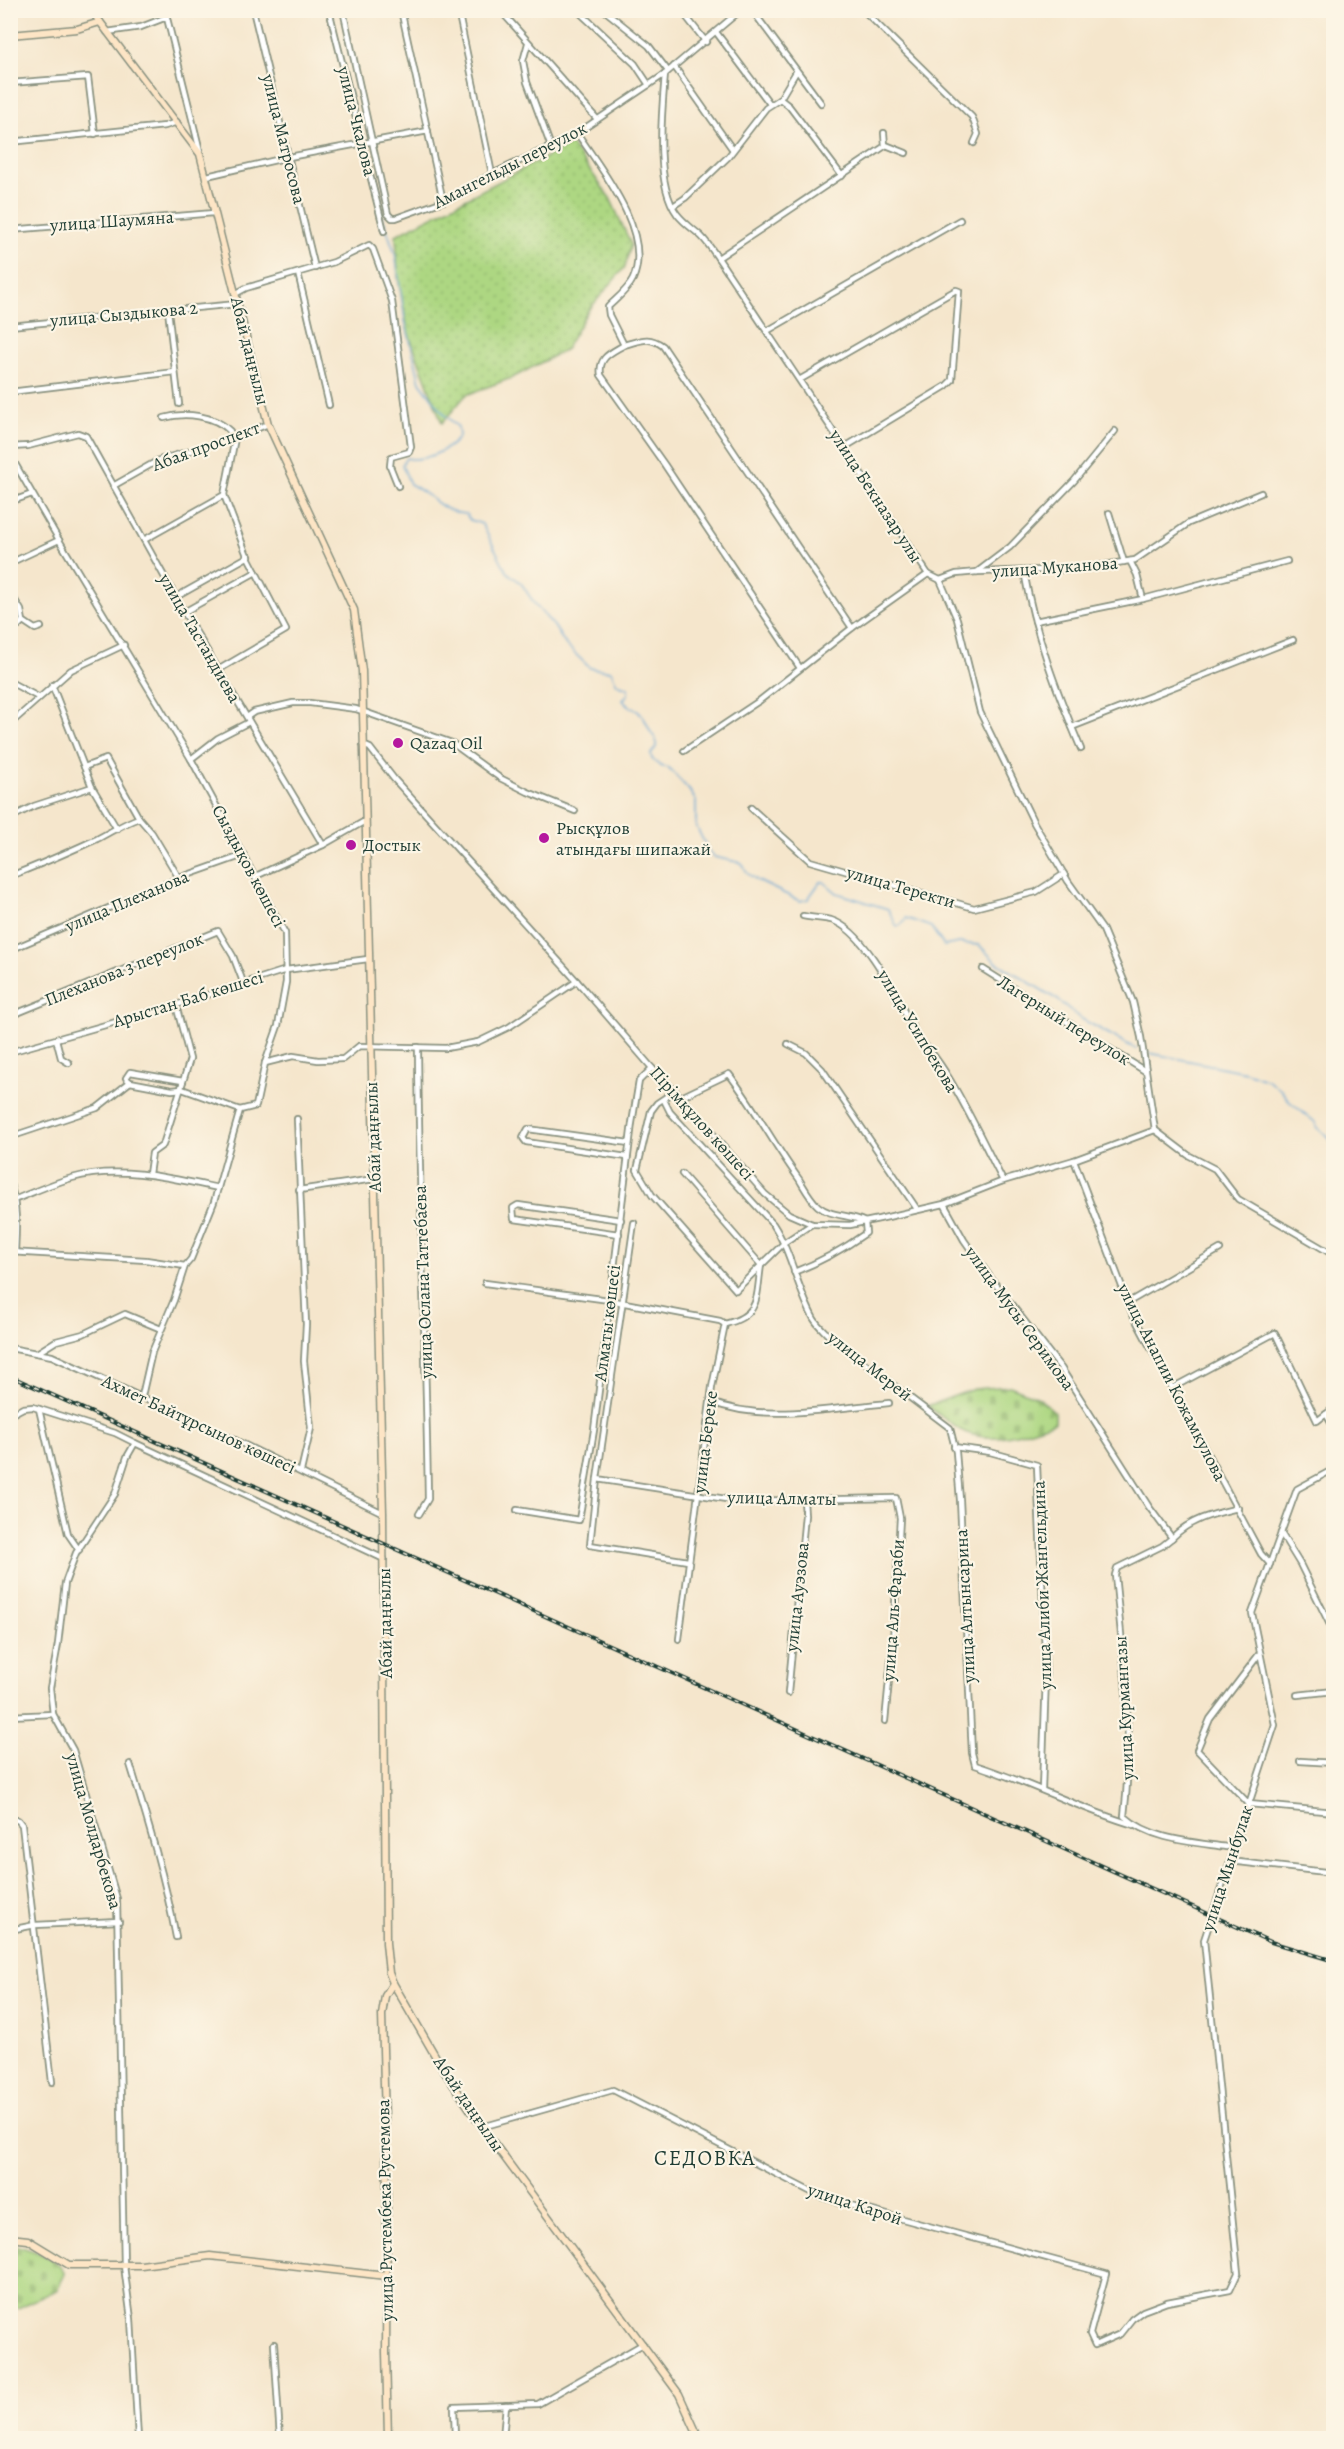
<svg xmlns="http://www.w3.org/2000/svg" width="1344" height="2449" font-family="Alegreya,serif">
  <defs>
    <pattern id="grass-dots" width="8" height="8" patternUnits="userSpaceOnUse" patternTransform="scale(1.5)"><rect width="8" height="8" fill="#add782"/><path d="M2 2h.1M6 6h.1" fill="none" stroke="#94b971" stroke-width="1.8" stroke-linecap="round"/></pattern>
    <pattern id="cemetery-stones" width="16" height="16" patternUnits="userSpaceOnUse" patternTransform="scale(1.5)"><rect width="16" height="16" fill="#add782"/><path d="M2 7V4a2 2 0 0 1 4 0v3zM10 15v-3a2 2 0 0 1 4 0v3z" fill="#94b971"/></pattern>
  </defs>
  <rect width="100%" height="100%" fill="#fcf5e5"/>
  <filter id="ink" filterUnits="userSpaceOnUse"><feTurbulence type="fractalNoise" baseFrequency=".0167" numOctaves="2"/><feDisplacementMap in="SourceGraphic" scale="12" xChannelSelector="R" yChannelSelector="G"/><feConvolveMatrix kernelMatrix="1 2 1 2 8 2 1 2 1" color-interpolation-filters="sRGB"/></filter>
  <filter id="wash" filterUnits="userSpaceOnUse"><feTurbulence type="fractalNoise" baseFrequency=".008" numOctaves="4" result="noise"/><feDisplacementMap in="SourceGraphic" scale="24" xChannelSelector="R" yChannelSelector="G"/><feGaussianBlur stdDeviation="1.35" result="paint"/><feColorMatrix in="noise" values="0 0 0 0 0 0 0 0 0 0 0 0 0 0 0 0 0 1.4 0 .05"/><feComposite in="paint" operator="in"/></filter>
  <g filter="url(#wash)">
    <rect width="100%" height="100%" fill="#f5e6cc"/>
    <polygon fill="url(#grass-dots)" stroke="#668a5b" stroke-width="1.5" points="571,144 610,198 631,244 625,267 587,312 565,350 514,377 466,395 442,423 408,332 398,278 396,235"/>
    <g fill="url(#cemetery-stones)" stroke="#668a5b" stroke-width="1.5">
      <path d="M1010 1386 1039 1398 1055 1412V1422C1027 1431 996 1444 967 1433 953 1428 940 1414 927 1406L974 1389Z"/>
      <path d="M10 2244C28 2249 56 2255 65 2274L57 2290 18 2308 11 2306Z"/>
    </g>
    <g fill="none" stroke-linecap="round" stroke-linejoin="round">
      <g stroke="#5ca0d1" stroke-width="1.5">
        <path d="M368 148 383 219 395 253 405 320 420 382 444 414 458 427 459 437C448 451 424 462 406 458L402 465 410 484C431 494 442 513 466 514L470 520 482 524 507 572 521 583 536 606 554 626 566 645 590 668 611 671 617 684 628 688V694L623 700C628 708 638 708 643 717 649 725 648 731 656 739V747L651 754 652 759 660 766 669 768 689 790 696 801V826L709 852 714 857 742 863 747 873 758 881 800 901 808 899 820 882H824L837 893 888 909 897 927 902 924 906 918 931 927 944 946 959 943 979 945 996 962 1058 1000 1080 1018 1136 1049"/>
        <polyline points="1149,1053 1246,1072 1268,1080 1280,1089 1290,1102 1315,1122 1317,1128 1327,1135 1334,1145"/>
      </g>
    </g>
  </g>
  <g filter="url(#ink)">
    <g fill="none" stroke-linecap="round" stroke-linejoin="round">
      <defs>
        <g id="street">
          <polyline points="165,10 200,151"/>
          <polyline points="253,10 315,268"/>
          <polyline points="329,10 384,231"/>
          <polyline points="343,10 388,214 392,218 396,218 443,201 492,174 573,136 665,74 741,10"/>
          <polyline points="401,10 443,201"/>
          <polyline points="458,10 492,174"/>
          <polyline points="500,10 597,119"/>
          <polyline points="577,10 635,64 649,85"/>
          <polyline points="604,10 649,46 668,71"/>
          <polyline points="681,10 706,42"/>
          <polyline points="752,10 821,103"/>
          <polyline points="863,10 972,117 978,134 974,143"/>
          <polyline points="107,32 141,27 167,17"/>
          <polyline points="716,32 770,104"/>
          <polyline points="528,43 523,61 527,82 551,147"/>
          <polyline points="674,66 733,150"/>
          <path d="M665 74C662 112 654 182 677 214 684 223 693 229 701 236 707 242 713 251 718 258L928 574 940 580 957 619 980 712 1034 823 1068 881 1103 930 1133 1002 1141 1037 1155 1130"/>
          <polyline points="10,83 88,77 95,134"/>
          <polyline points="780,99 789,106 842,176"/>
          <path d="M577 133C602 170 653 233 633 279 628 290 616 299 608 307L609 315 624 345C611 353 598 357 601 375L664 464 800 668"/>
          <polyline points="10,142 165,126 177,122"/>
          <polyline points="886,145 906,153"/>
          <polyline points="207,176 289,157 428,131"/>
          <polyline points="673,206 685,198 728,157 766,108 780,99 796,72"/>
          <polyline points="10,230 214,213"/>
          <polyline points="718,258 885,146 884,133"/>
          <polyline points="298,273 329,405"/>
          <polyline points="235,294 246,288 334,262 369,245 373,249 392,301 411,447 409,452 391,457 390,466 398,486"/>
          <polyline points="168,310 179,404"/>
          <polyline points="10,326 237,304"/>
          <polyline points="767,331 960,220"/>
          <path d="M624 345C640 341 648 335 663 346L852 628"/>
          <polyline points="801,379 956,290 959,291 952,380 946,386 845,447"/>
          <polyline points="10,392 175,372"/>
          <path d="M164 418C185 412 214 415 230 431V439"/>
          <polyline points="10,447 28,446 78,433 86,436 184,612 323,845"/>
          <polyline points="10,455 59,540 191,759 285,933 286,982 278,1026 265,1063 256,1106 240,1110 214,1202 191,1259 185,1266 174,1300 152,1352 142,1396"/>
          <polyline points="113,486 159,460 235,438 268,424"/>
          <polyline points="10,502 32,494"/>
          <polyline points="1109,513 1124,562"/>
          <polyline points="144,540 224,495"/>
          <polyline points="1130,561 1137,575 1143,599"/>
          <polyline points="10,563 59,540"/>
          <path d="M1024 571C1034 632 1057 692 1081 749"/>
          <polyline points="977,572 1010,547 1074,481 1115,431"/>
          <polyline points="940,580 956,574 977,572 1080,569 1135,560 1189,523 1261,493"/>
          <polyline points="10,592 21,610 23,621 35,629 41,627"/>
          <polyline points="176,597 249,556"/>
          <polyline points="184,612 256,572"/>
          <polyline points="1035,621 1143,599 1287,561"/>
          <polyline points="10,633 23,621"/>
          <polyline points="218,670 286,630 246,553 224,495 235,438"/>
          <polyline points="10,682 38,697"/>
          <polyline points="52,685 92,787 117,829"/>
          <polyline points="247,717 254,712 293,703 310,703 356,709 452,743 500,778 528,792 575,811"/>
          <polyline points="10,724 71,670 124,645"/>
          <polyline points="1072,727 1293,640"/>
          <polyline points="363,745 370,748 394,779 583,988 652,1068 681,1097 765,1194 789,1214 812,1224 850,1225 879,1219 944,1204 1003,1181 1074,1160 1155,1130"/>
          <polyline points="684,751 759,701 852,628 928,574"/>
          <polyline points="191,759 218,738 249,722"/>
          <polyline points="84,767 106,759 139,818 152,833 179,878"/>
          <polyline points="751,808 810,861 974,908 1036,892 1064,874"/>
          <polyline points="10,818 34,806 92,787"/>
          <path d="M10 876C40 865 68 852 97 839 111 832 124 823 139 818"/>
          <polyline points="256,876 323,845 365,821"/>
          <path d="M803 916C812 918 822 918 831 920 868 931 901 1008 920 1041 946 1060 986 1149 1003 1181"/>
          <polyline points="10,950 179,878 244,855"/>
          <polyline points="983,969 1145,1071"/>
          <polyline points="10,1016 218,931 233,956 243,982"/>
          <polyline points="56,1039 61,1058 69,1063"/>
          <polyline points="788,1044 806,1053 822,1069 917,1209"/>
          <path d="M418 1047C419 1198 426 1348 428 1499L419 1514"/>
          <polyline points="10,1052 176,1005 286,970 368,959"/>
          <polyline points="265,1063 293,1056 318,1060 343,1059 359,1046 446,1048 478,1042 509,1027 577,981"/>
          <polyline points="183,1081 130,1072 126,1078 130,1082 172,1090 182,1089 240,1110"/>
          <polyline points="675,1091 657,1103 651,1111 637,1170 652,1195 736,1290 785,1242 812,1224"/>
          <path d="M681 1097 729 1074C755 1108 774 1145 799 1179 804 1187 810 1199 818 1206 831 1217 850 1214 865 1222L866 1233C845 1248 818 1263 794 1272"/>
          <path d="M664 1100 670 1112 773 1224C792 1253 797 1289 814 1319 818 1326 825 1331 830 1337L950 1428 956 1452 960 1500 972 1753 975 1765C1029 1782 1079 1809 1134 1825"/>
          <polyline points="297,1119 306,1324 304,1361 311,1428 301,1471"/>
          <polyline points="1155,1130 1188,1155 1215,1169 1238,1199 1334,1255"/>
          <polyline points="10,1137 97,1108 130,1082"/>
          <polyline points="627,1157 526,1142 523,1138 528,1129 629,1143"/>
          <polyline points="1074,1160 1132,1313 1261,1554 1270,1564"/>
          <polyline points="149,1174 152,1153 163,1145 190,1059 176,1005"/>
          <path d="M682 1174 761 1265C756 1298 761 1315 725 1324"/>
          <path d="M10 1184C18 1207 16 1229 15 1252"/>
          <polyline points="299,1190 374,1179"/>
          <path d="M16 1199C34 1192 53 1183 72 1178 119 1165 171 1178 218 1188"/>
          <path d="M944 1204 964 1240 990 1277 1061 1368 1149 1507 1172 1538 1162 1546 1117 1568 1115 1575C1123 1655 1134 1736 1124 1816 1151 1840 1192 1842 1226 1847L1235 1844"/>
          <polyline points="634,1223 597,1479 590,1545 688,1561"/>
          <polyline points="619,1234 514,1219 513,1208 518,1205 621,1220"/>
          <polyline points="10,1252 146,1260 185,1266"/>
          <polyline points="485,1283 609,1300 720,1321 725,1324"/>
          <polyline points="1127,1303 1220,1249"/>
          <polyline points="10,1348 52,1356 237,1441 383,1513"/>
          <polyline points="37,1353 56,1341 83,1334 125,1314 161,1329"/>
          <polyline points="1172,1388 1275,1333 1317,1421 1334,1408"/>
          <path d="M711 1402C766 1423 831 1408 889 1403"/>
          <polyline points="39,1409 68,1534 79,1550"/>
          <polyline points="1326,1414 1334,1428"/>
          <polyline points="10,1415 23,1408 33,1407 115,1433 135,1443"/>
          <polyline points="954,1447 990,1452 1037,1465 1046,1676 1042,1790"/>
          <polyline points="597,1479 739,1501 896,1498 900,1518 893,1640 885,1721"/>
          <polyline points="517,1510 579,1520 594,1430 632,1123 639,1081 652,1068"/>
          <polyline points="1281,1533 1300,1564 1333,1631"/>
          <path d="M1172 1538C1190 1519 1213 1514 1238 1508"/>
          <polyline points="679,1639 712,1387 725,1324"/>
          <polyline points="1260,1653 1210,1719 1197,1750 1249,1804 1334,1812"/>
          <polyline points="788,1693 805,1515 804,1501"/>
          <polyline points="1297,1695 1334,1691"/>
          <polyline points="10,1716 53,1714"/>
          <polyline points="1300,1761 1334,1763"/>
          <path d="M130 1764C148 1822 165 1878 176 1937"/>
          <polyline points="10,1820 18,1820 22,1825 52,2082"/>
          <polyline points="1230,1861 1334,1873"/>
          <polyline points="10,1930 35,1925 119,1921"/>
          <polyline points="482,2127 613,2090 821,2197 1106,2274 1090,2334 1095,2345 1120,2334 1132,2319 1143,2311 1167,2302 1230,2290 1238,2273 1204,1940 1275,1725 1252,1613 1297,1489 1334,1469"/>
          <polyline points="274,2344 280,2438"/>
          <polyline points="138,2438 131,2319 124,2266 117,1899 73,1750 53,1714 50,1688 58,1644 65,1583 76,1553 115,1494 127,1457 135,1443 384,1559"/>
          <polyline points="455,2438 454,2407 538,2404 643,2344"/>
          <polyline points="503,2438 506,2405"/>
        </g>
        <g id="secondary">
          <polyline points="91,10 200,154 268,424 354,610 362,671 363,713 383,1513 386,1943 389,1973 393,1983 444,2071 482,2127 679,2394 699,2438"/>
          <polyline points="10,35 77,29 100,22"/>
          <polyline points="10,2238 28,2240 69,2265 141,2265 210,2256 386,2276"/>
          <polyline points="388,2438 386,2352 387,2189 382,2015 385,1996 393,1983"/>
        </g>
      </defs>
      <use href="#street" stroke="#8a9280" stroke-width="8"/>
      <use href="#secondary" stroke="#8a9280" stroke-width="9"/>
      <use href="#street" stroke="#fff" stroke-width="4.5"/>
      <use href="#secondary" stroke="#fde5c5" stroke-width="6"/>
      <defs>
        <polyline id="rail" points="10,1376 1271,1942 1334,1961"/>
      </defs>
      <use href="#rail" stroke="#1f3d34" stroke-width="4"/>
      <use href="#rail" stroke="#fcf5e5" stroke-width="1.5" stroke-dasharray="4.5" stroke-linecap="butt"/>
    </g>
  </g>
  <g fill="#b5179e" stroke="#fcf5e5" stroke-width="2">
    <circle cx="398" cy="743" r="6"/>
    <circle cx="544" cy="838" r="6"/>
    <circle cx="351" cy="845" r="6"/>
  </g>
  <g text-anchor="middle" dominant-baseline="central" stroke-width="4.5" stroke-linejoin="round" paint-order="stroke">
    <g font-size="18" fill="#1f3d34" stroke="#fcf5e5">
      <text transform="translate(357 121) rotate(76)">улица Чкалова</text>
      <text transform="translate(284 139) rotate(76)">улица Матросова</text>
      <text transform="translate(510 165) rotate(-27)">Амангельды переулок</text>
      <text transform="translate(112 221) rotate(-4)">улица Шаумяна</text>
      <text transform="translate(124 314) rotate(-5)">улица Сыздыкова 2</text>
      <text transform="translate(250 351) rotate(76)">Абай даңғылы</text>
      <text transform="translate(206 446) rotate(-20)">Абая проспект</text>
      <text transform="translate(876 496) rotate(57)">улица Бекназар улы</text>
      <text transform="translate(1055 567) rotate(-4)">улица Муканова</text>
      <text transform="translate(200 638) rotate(60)">улица Тастандиева</text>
      <text transform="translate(249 866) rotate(62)">Сыздықов көшесі</text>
      <text transform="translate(901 887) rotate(16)">улица Теректи</text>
      <text transform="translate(127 901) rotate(-23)">улица Плеханова</text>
      <text transform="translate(124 969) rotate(-22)">Плеханова 3 переулок</text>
      <text transform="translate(188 999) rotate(-17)">Арыстан Баб көшесі</text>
      <text transform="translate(1064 1020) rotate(32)">Лагерный переулок</text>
      <text transform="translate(918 1031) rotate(59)">улица Усипбекова</text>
      <text transform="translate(702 1123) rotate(48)">Пірімқұлов көшесі</text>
      <text transform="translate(373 1137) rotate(-92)">Абай даңғылы</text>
      <text transform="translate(423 1282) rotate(-92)">улица Ослана Таттебаева</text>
      <text transform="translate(1020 1318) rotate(54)">улица Мусы Серимова</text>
      <text transform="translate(607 1323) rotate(-83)">Алматы көшесі</text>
      <text transform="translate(870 1366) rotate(38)">улица Мерей</text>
      <text transform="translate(1172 1382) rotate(63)">улица Анапии Кожамкулова</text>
      <text transform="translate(199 1424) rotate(25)">Ахмет Байтұрсынов көшесі</text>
      <text transform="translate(705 1442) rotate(-83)">улица Береке</text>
      <text transform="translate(782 1498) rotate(1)">улица Алматы</text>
      <text transform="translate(1042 1585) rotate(-92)">улица Алиби Жангельдина</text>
      <text transform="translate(797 1597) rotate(-84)">улица Ауэзова</text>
      <text transform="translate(965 1606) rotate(-93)">улица Алтынсарина</text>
      <text transform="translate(893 1610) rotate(-86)">улица Аль-Фараби</text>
      <text transform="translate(385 1623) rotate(-91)">Абай даңғылы</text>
      <text transform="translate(1124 1708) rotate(-93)">улица Курмангазы</text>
      <text transform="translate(94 1831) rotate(74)">улица Молдарбекова</text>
      <text transform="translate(1227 1868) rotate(-72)">улица Мынбулак</text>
      <text transform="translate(469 2104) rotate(56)">Абай даңғылы</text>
      <text transform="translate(855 2204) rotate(18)">улица Карой</text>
      <text transform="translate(385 2210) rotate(-91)">улица Рустембека Рустемова</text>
    </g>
    <g font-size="18" fill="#1f3d34" stroke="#fcf5e5" text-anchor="start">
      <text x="410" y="743">Qazaq Oil</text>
      <text x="556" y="828">Рысқұлов<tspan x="556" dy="21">атындағы шипажай</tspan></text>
      <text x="363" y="845">Достык</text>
    </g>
    <g font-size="21" letter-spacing="1.5" fill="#1f3d34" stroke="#fcf5e5">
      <text x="705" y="2158">СЕДОВКА</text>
    </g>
  </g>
  <rect width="1344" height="2449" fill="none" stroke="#fcf5e5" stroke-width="36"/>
</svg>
